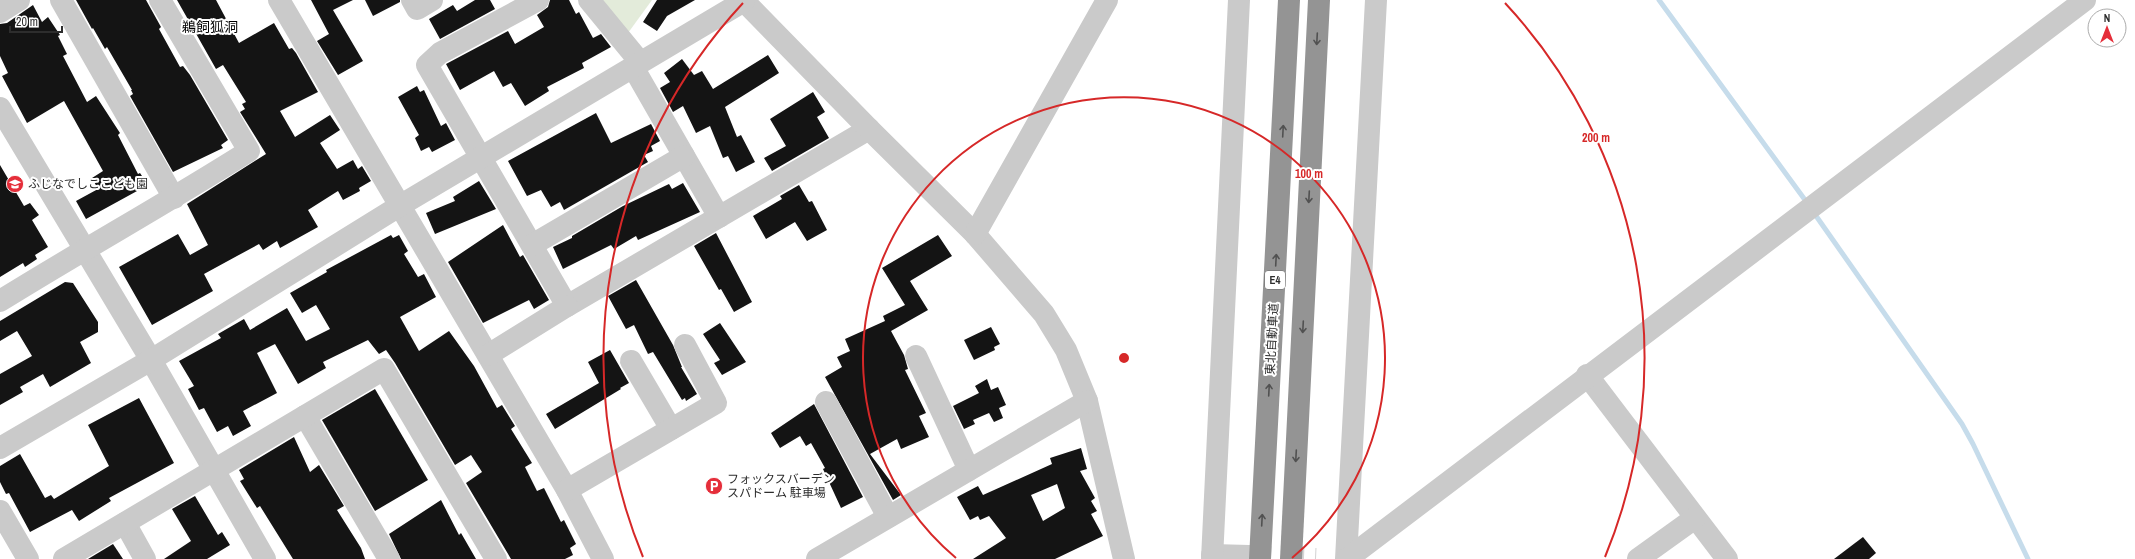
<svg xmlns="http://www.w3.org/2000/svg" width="2135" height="559" font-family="'Archivo Narrow','Noto Sans JP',sans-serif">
  <rect width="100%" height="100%" fill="#fff"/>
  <polygon fill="#e3ebda" points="598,0 652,0 628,33"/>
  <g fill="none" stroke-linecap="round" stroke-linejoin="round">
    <g stroke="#c6dceb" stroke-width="5">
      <polyline points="1659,0 1808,204"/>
      <polyline points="1814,213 1962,424 1973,444 2028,559"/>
    </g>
  </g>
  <g fill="#141414" fill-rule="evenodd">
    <polygon points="76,0 146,0 161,27 159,29 180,67 183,66 190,75 228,140 221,145 223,148 173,172 130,96 133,94 131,90 132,90 107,47 105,49 93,28 92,29"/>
    <polygon points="177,0 216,0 239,43 274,23 289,49 292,48 296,53 318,92 280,111 295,137 330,115 340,130 320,143 337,169 353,160 358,169 362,166 371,181 359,188 360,191 343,200 338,191 308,210 318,227 280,248 277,241 263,250 259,244 204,274 213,291 152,325 119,267 178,234 190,255 208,245 187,204 266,154 240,112 245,109 242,104 246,102 223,65 216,69"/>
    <polygon points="311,0 353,0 333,10 363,61 338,75 317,41 329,34"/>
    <polygon points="365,0 400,0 400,2 373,16"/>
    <polygon points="475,0 490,0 495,9 440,39 429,19 453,5 457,11"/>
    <polygon points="550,0 569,0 576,14 579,12 593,38 601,34 611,47 582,63 584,68 547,87 549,91 525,106 511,83 503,87 494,71 460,90 446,64 508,31 515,44 544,27 537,15 548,7"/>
    <polygon points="657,0 695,0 667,16 657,31 643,22"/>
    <polygon points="33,5 42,22 48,17 60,35 58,36 67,54 63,56 87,102 96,96 120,133 118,135 138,174 140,173 148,185 86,219 76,201 98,189 92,178 103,171 64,101 27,123 2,76 8,73 0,56 0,24 7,23"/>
    <polygon points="768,55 779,73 725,107 737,137 741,135 755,162 736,172 728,156 723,158 710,126 696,133 683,106 673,112 660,88 670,82 664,73 682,59 694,75 702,71 713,89"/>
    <polygon points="417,86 420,92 424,90 441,126 446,123 455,140 432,152 429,147 421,151 415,138 419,135 398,97"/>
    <polygon points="813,92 825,112 817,117 829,138 772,171 764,158 786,146 770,119"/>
    <polygon points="596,113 611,143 651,124 660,141 651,146 653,151 644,155 648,162 564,210 560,202 551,207 541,190 527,196 508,161"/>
    <polygon points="0,165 24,206 30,203 39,215 32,220 48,247 35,255 37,259 25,267 23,263 0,277"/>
    <polygon points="479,181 496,209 435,234 426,213 455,201 453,197"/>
    <polygon points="683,183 700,212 638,240 636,236 614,249 611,245 563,269 553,247 572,238 572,236 623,206 669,184 672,189"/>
    <polygon points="799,185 809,202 812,201 827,230 807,241 795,222 766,239 753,216 782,199 780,196"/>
    <polygon points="503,225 520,257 523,255 549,300 534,309 529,300 483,323 448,262"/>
    <polygon points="716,233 752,302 734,312 721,289 719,290 694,246"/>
    <polygon points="391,235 393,238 399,235 408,251 404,254 418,277 424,274 436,297 400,317 419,351 449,331 474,366 497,408 502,405 515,426 511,429 532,463 525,467 537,491 544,488 561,522 564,520 576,544 570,548 573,555 565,559 511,559 466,483 482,472 471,455 455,465 395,363 386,350 379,354 368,340 323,362 326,368 298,384 275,344 257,353 277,393 243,411 251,426 233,436 228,426 217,432 204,408 199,410 188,389 194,386 179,361 221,338 218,334 244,319 250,330 287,308 306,341 330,329 316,305 302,313 290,293 327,272 326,270"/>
    <polygon points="938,235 952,256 910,281 928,310 891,331 904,355 908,369 905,370 926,413 919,416 929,437 901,449 897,439 870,454 901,495 893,500 825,377 842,367 837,357 850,351 845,339 885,321 883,316 905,305 882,268"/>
    <polygon points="636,280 673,345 682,367 681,367 697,394 686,401 685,398 682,400 653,352 648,354 634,325 626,329 608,296"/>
    <polygon points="65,282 73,283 98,322 98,332 80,342 91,363 50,387 43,374 20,387 23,392 0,405 0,374 32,356 17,331 0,341 0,321"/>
    <polygon points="720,323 746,362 722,375 714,363 720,360 703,334"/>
    <polygon points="991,327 1000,344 994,347 995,350 974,360 964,340"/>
    <polygon points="610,350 629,383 620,388 621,389 555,429 546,414 599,383 588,362"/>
    <polygon points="987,379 991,390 998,387 1006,405 999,408 1003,418 994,422 989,413 973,420 975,424 964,429 953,406 979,393 975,386"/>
    <polygon points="375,389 428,480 375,511 322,420"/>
    <polygon points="139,398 174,463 109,498 111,501 79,521 72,510 30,532 9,493 6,494 0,482 0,466 20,454 45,498 51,495 54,499 109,466 88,425"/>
    <polygon points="814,404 863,497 841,508 823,469 825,468 811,443 806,446 800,436 780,448 771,433"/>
    <polygon points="294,437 310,472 319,465 344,506 337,510 361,548 365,559 293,559 260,506 257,508 240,481 244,479 239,470"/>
    <path d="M1081 448 1087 469 1080 471 1095 498 1091 501 1097 511 1091 514 1103 536 1055 559H973L1006 538 989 516 980 520 978 516 970 520 957 497 978 486 983 495 1052 464 1050 458ZM1057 484 1065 508 1043 521 1031 495Z"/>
    <polygon points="195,496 218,535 222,532 230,545 207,559 164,559 191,541 172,509"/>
    <polygon points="441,500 459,535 461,533 476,559 401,559 389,534"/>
    <polygon points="1863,537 1876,553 1869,559 1834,559"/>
    <polygon points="113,544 123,559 88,559"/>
  </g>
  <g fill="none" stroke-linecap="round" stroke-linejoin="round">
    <polyline stroke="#d5d5d5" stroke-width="22" stroke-dasharray="22 11" stroke-linecap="butt" points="1249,556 1316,559"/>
    <g stroke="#cacaca" stroke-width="22">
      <polyline points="61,0 174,198"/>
      <polyline points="279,0 567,490 603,559"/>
      <polyline points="412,0 417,9 432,0"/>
      <polyline points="538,0 440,53 427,65 567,306 869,129"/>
      <polyline points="589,0 640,62"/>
      <polyline points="743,0 869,129 975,234 1044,314 1066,350 1087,401 1124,559"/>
      <polyline points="0,12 19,0"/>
      <polyline points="633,67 719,217"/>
      <polyline points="0,108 151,360 265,559"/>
      <polyline points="975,234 1107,0"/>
      <polyline points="532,245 684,156"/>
      <path d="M0 301C82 250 167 203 249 151L160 0"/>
      <polyline points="488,355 567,306"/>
      <polyline points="916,356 969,470"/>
      <polyline points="631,361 671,429"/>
      <polyline points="1587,375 1727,559"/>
      <polyline points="826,402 888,517"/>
      <polyline points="305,416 389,559"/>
      <polyline points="0,448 151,360 401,205 744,1"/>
      <polyline points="567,490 716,403 685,345"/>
      <polyline points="0,511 28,559"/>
      <polyline points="125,523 145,559"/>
      <polyline points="1212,555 1249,556"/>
      <polyline points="64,559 384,369 496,559"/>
      <polyline points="817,559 1087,401"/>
      <polyline points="1212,559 1239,0"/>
      <polyline points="1346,559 1376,0"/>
      <polyline points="1347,559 2085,0"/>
      <polyline points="1638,559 1695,518"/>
    </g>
    <g stroke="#949494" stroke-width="22">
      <polyline points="1260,559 1289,0"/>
      <polyline points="1291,559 1319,0"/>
    </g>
  </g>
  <defs><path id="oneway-shaft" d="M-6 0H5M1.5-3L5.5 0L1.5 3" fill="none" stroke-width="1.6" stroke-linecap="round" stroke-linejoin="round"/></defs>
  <g stroke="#515151">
    <use href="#oneway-shaft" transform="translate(1317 39) rotate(93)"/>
    <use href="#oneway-shaft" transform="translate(1283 131) rotate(-87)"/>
    <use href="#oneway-shaft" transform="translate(1309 197) rotate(93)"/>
    <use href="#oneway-shaft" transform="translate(1276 260) rotate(-87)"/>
    <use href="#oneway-shaft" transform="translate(1303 327) rotate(93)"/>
    <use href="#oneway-shaft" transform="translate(1269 390) rotate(-87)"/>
    <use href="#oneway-shaft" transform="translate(1296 456) rotate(93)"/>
    <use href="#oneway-shaft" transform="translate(1262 520) rotate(-87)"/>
  </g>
  <g fill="none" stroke="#d62828" stroke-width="2">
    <path d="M956 558A261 261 0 1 1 1292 558"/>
    <path d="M643 557A521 521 0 0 1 743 3M1505 3A521 521 0 0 1 1605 557"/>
  </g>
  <defs>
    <symbol id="school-disc" viewBox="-11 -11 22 22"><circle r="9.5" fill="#e52e3a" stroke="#fff"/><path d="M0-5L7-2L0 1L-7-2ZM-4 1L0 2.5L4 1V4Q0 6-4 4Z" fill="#fff"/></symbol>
    <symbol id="parking-disc" viewBox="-11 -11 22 22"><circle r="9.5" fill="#e52e3a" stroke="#fff"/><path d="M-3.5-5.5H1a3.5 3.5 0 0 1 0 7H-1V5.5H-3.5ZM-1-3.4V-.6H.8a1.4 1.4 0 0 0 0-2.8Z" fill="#fff"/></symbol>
  </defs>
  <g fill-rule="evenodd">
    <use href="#school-disc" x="5" y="174" width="20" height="20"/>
    <use href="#parking-disc" x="704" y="476" width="20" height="20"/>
  </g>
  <g text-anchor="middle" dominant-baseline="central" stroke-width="4" stroke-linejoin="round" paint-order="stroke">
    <rect fill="#fff" stroke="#6c6c6c" stroke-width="1" x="1265" y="271" width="20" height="18" rx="3"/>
    <g font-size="11" font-weight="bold" fill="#2d2d2d">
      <text x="1275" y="280">E4</text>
    </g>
    <g font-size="12" fill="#2d2d2d" stroke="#fff" text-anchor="start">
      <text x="28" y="184">ふじなでしここども園</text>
      <text x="727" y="479">フォックスバーデン<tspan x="727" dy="14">スパドーム 駐車場</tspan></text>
    </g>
    <g font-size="12" fill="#2d2d2d" stroke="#fff">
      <text transform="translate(1272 339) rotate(-87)">東北自動車道</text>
    </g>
    <g font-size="14" fill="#000" stroke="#fff">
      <text x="210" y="27">鵜飼狐洞</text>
    </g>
  </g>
  <circle cx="1124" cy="358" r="6" fill="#d62828" stroke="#fff" stroke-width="2"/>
  <g font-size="12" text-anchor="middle" font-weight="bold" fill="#d62828" stroke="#fff" stroke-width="4" stroke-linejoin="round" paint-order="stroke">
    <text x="1596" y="142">200 m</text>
    <text x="1309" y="178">100 m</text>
  </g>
  <g transform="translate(2107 28)"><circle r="19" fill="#ffffff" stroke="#ababab"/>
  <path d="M0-3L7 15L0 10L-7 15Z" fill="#e52e3a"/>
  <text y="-6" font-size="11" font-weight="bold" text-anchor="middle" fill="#2d2d2d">N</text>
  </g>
  <path d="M10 26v6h52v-6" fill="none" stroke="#2d2d2d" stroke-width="2"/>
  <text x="16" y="26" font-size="12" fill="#2d2d2d" stroke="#ffffff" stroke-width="3" paint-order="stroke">20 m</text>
</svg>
